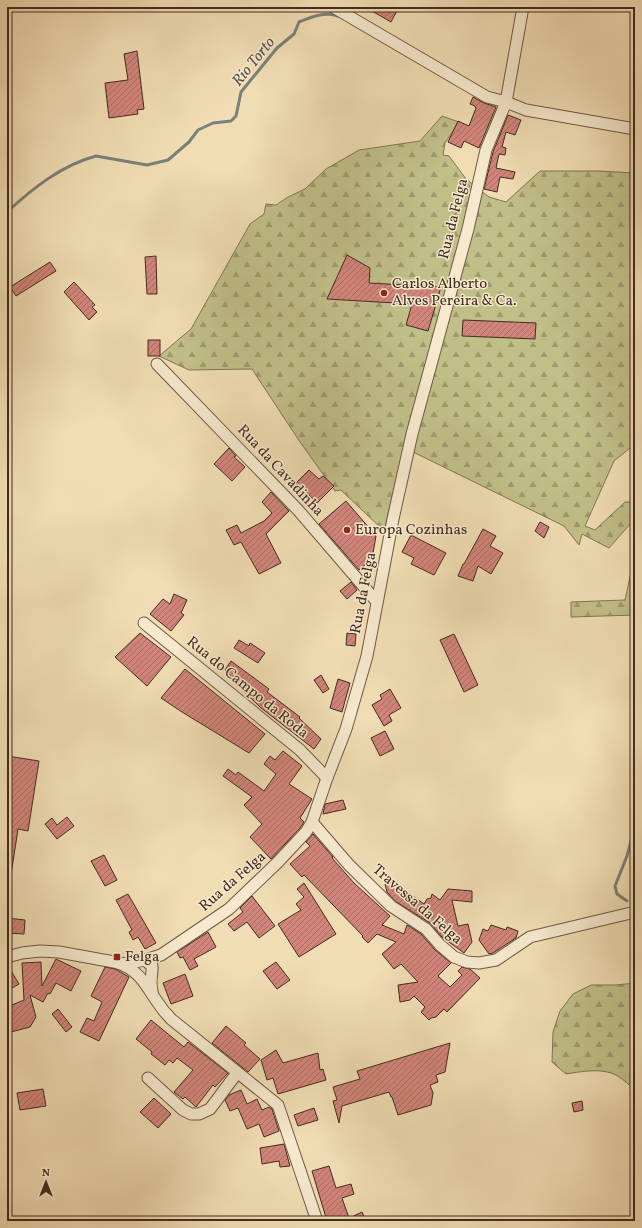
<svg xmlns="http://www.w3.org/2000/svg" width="642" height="1228" font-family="Vollkorn,serif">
  <defs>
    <pattern id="forest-firs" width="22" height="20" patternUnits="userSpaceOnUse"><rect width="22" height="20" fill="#c1bf88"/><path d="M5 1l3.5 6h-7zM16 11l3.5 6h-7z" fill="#9e9b6f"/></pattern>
    <pattern id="building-hatch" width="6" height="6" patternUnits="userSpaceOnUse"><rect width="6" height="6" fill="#d2857b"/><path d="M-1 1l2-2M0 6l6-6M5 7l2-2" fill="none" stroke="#ac6d64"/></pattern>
  </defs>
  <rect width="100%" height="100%" fill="#f1ddb4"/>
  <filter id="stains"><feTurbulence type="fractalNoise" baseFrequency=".005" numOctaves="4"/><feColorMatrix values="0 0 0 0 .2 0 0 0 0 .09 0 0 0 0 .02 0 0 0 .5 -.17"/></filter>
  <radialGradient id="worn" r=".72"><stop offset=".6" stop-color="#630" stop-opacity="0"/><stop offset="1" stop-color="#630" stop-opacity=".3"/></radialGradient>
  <g fill="url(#forest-firs)" stroke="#827554">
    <polygon points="442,116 459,122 445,143 443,155 449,156 466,179 489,197 506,202 540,171 599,171 635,173 635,444 614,461 585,526 595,530 625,502 635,502 635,521 631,523 609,548 582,534 579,545 564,526 413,452 403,453 384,531 341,490 335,491 298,439 252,369 189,370 159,356 191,329 250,224 264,214 266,204 276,205 288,197 305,189 326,169 359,150 420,141"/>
    <polygon points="631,572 635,573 635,615 571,617 571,602 625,600"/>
    <path d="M635 983V1091C629 1084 617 1073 607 1072 595 1069 579 1072 566 1074L552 1062 553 1032 560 1011 573 994 591 985H616Z"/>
  </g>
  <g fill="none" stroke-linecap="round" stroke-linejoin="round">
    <g stroke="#7a817b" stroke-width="3">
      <path d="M7 212C33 188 62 165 96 156L147 165 168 160 189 142 198 130 213 123 231 121 236 116 241 92 277 48 294 34 299 22C311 17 326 11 338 16"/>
      <polyline points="627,901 617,894 615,886 627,856 635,825"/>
    </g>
  </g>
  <g fill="url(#building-hatch)" stroke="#442b20">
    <polygon points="365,7 399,7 391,22"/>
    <polygon points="137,51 144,109 137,110 138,114 109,118 105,83 128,80 124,54"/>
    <polygon points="473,97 484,103 496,107 479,148 464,141 461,148 448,142 458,121 469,126 476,108 475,107 475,106 470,104"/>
    <polygon points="508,115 521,120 515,135 506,132 502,147 506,148 505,155 499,154 496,168 515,172 513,179 500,177 497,192 484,189 493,152"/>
    <polygon points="347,255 370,268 369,283 441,287 428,331 406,325 412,304 327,299"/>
    <polygon points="156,256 157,294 147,294 145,257"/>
    <polygon points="50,262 56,271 16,296 10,287"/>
    <polygon points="74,282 95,305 92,307 97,312 89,320 64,292"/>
    <polygon points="463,320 536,323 535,339 462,336"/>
    <rect x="148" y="340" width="12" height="16"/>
    <polygon points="229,448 236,456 234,457 245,467 232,481 214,464"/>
    <polygon points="309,470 319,479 323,476 334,486 317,503 308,494 303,499 291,488"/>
    <polygon points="271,492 289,511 266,534 281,563 259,574 241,542 234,545 226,530 237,525 241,533 264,521 272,513 262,502"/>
    <polygon points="346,501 376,536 372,559 359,570 319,524"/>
    <polygon points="540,522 549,527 544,538 535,531"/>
    <polygon points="483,529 496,536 490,546 503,553 491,574 478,566 473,581 458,576 463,564 464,564"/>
    <polygon points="411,535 446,553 434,575 411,564 414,558 402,552"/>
    <polygon points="351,582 357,590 347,599 340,591"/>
    <polygon points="174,594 187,600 181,613 184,615 171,631 150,614 163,599 170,604"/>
    <polygon points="140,633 171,657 147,686 115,657"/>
    <polygon points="347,633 356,634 355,646 346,645"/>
    <polygon points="454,634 478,685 464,692 440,640"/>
    <polygon points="239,640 249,646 250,643 265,653 258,663 234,648"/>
    <polygon points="231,661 269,689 267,692 300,717 299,718 321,739 314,749 260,707 228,676 229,674 225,670"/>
    <polygon points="185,669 265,734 249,753 182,712 161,698"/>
    <polygon points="321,675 329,689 323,693 314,680"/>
    <polygon points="338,679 350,683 342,712 330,708"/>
    <polygon points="390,689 401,708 389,715 392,721 384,726 372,705 382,699 380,695"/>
    <polygon points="385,731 394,749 380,756 371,738"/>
    <polygon points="283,751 302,766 289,784 312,799 300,818 304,822 300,828 271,859 250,837 262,824 244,805 252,797 223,776 228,769 236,775 238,772 264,791 276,774 264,764 270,756 275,760"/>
    <polygon points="7,756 39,761 28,831 18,829 11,875 7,875"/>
    <polygon points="343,800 346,809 323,814 325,804"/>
    <polygon points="67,817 74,826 57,839 45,824 52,818 57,825"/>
    <polygon points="313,834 333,857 332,858 354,883 390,916 382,925 404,934 407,925 421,934 435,950 451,963 438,976 450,987 462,975 458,971 462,967 470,969 480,978 447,1012 444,1009 436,1017 431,1018 429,1020 421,1012 425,1007 414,996 410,1000 400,1002 398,985 418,982 401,964 394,969 382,954 396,942 377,934 368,943 362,937 363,936 304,875 302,877 290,864 310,846 306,842"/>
    <polygon points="104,855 117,880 105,886 91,861"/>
    <polygon points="393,882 424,904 427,899 431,898 432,894 440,900 448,889 472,891 472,902 452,900 458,926 468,924 472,942 464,953 442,937 430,923 395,901 387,892 385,884"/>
    <polygon points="304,883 336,934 299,957 278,924 301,910 296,904 304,897 297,889"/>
    <polygon points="128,894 156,943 145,949 138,937 133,940 129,932 132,930 116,900"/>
    <polygon points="252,896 275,926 259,938 247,922 234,931 228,924 243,912 240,908"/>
    <polygon points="7,918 25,920 24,934 7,933"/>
    <polygon points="491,925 506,930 507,927 518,931 516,938 493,953 489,954 479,940 483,929 488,931"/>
    <polygon points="208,932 216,947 194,959 198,966 190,970 183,957 180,958 177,952"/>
    <polygon points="56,959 81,971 71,991 56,983 50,994 48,993 43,1002 30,995 36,1017 30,1027 11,1032 7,1018 7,1007 24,1000 22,963 41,962 42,986"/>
    <polygon points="276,962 290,980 277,989 263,971"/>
    <polygon points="7,964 19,984 7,991"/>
    <polygon points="105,967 115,969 129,977 99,1041 80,1032 87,1018 94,1021 102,1002 91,996"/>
    <polygon points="185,974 193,996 171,1004 163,983"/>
    <polygon points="58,1009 72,1027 66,1032 52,1014"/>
    <polygon points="151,1020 184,1047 188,1042 228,1073 215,1087 213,1085 196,1107 185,1097 183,1099 174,1092 193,1070 177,1058 173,1063 169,1060 165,1065 151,1054 152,1052 136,1039"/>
    <polygon points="226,1026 246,1043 244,1045 260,1059 248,1072 212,1043"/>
    <polygon points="450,1043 445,1072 436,1075 438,1082 430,1085 433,1093 431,1105 398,1115 392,1097 391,1097 389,1092 342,1106 339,1123 333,1101 337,1100 333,1087 360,1079 357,1071"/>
    <polygon points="276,1050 283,1063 318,1053 320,1070 323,1069 326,1080 278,1094 273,1078 267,1080 261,1060"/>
    <polygon points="43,1089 46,1106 20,1110 17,1093"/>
    <polygon points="241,1090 247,1104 257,1099 262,1110 269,1107 272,1109 279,1131 264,1137 259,1124 247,1129 238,1108 230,1111 225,1100 229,1095"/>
    <polygon points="154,1098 171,1114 158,1128 140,1112"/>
    <polygon points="582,1101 583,1110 574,1112 572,1103"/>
    <polygon points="314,1108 318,1120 298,1126 294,1115"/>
    <polygon points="284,1144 290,1166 280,1167 279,1161 262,1164 260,1148"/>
    <polygon points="329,1166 336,1188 351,1184 354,1194 342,1198 349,1218 339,1221 327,1221 312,1171"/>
    <polygon points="362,1212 366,1221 343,1221"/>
  </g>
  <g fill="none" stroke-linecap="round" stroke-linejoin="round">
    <defs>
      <g id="minor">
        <polyline points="333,7 487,97 506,102 526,110 635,129"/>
        <polyline points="157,364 298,510 377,602"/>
        <polyline points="144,623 300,750 327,778"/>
        <polyline points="312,822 349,865 391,906 426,929 440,945 454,957 467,962 479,963 496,960 530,937 635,912"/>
        <path d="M7 957 22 953 40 951 59 952 125 964 145 960 152 966C153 975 149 979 152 991"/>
        <polyline points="145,960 161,955 229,909 278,862 306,832 312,822 327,778 346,729 367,656 393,519 412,434 468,229 486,150 506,102 523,7"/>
        <path d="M118 963C142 971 147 989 161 1007 164 1012 168 1015 171 1019L278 1105 317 1221"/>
        <polyline points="148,1078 183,1110 191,1114 199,1114 210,1109 237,1073"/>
      </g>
    </defs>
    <use href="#minor" stroke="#6f5845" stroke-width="13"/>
    <use href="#minor" stroke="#f6e9ce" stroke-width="11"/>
  </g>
  <g fill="#8f2418" stroke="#f6e9ce" stroke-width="1.5">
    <circle cx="384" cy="293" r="4"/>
    <circle cx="347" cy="530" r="4"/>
    <rect x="113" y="953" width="8" height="8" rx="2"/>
  </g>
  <g text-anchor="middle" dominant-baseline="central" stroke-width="3" stroke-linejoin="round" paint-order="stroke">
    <g font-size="15" fill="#442b20" stroke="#f6e9ce">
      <text transform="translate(454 219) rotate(-76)">Rua da Felga</text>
      <text transform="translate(280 471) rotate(47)">Rua da Cavadinha</text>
      <text transform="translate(364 593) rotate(-79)">Rua da Felga</text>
      <text transform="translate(247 688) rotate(39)">Rua do Campo da Roda</text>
      <text transform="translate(233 882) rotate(-41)">Rua da Felga</text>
      <text transform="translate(417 905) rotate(41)">Travessa da Felga</text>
    </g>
    <g font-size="15" fill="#442b20" stroke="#f6e9ce" text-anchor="start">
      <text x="392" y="284">Carlos Alberto<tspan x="392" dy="17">Alves Pereira &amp; Ca.</tspan></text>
      <text x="355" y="530">Europa Cozinhas</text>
      <text x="125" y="957">Felga</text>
    </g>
    <g font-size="16" font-style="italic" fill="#5a4f46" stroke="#f6e9ce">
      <text transform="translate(254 62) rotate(-51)">Rio Torto</text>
    </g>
  </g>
  <rect width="642" height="1228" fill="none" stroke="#f1ddb4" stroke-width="24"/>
  <rect x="8" y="8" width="626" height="1212" fill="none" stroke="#442b20" stroke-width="2"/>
  <rect x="12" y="12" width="618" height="1204" fill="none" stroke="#442b20"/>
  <g transform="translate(46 1182)" stroke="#f6e9ce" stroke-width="3" paint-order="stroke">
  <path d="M0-3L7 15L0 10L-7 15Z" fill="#442b20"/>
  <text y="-6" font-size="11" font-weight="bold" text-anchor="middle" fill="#442b20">N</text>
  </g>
  <rect width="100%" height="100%" filter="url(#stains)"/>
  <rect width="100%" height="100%" fill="url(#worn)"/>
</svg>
